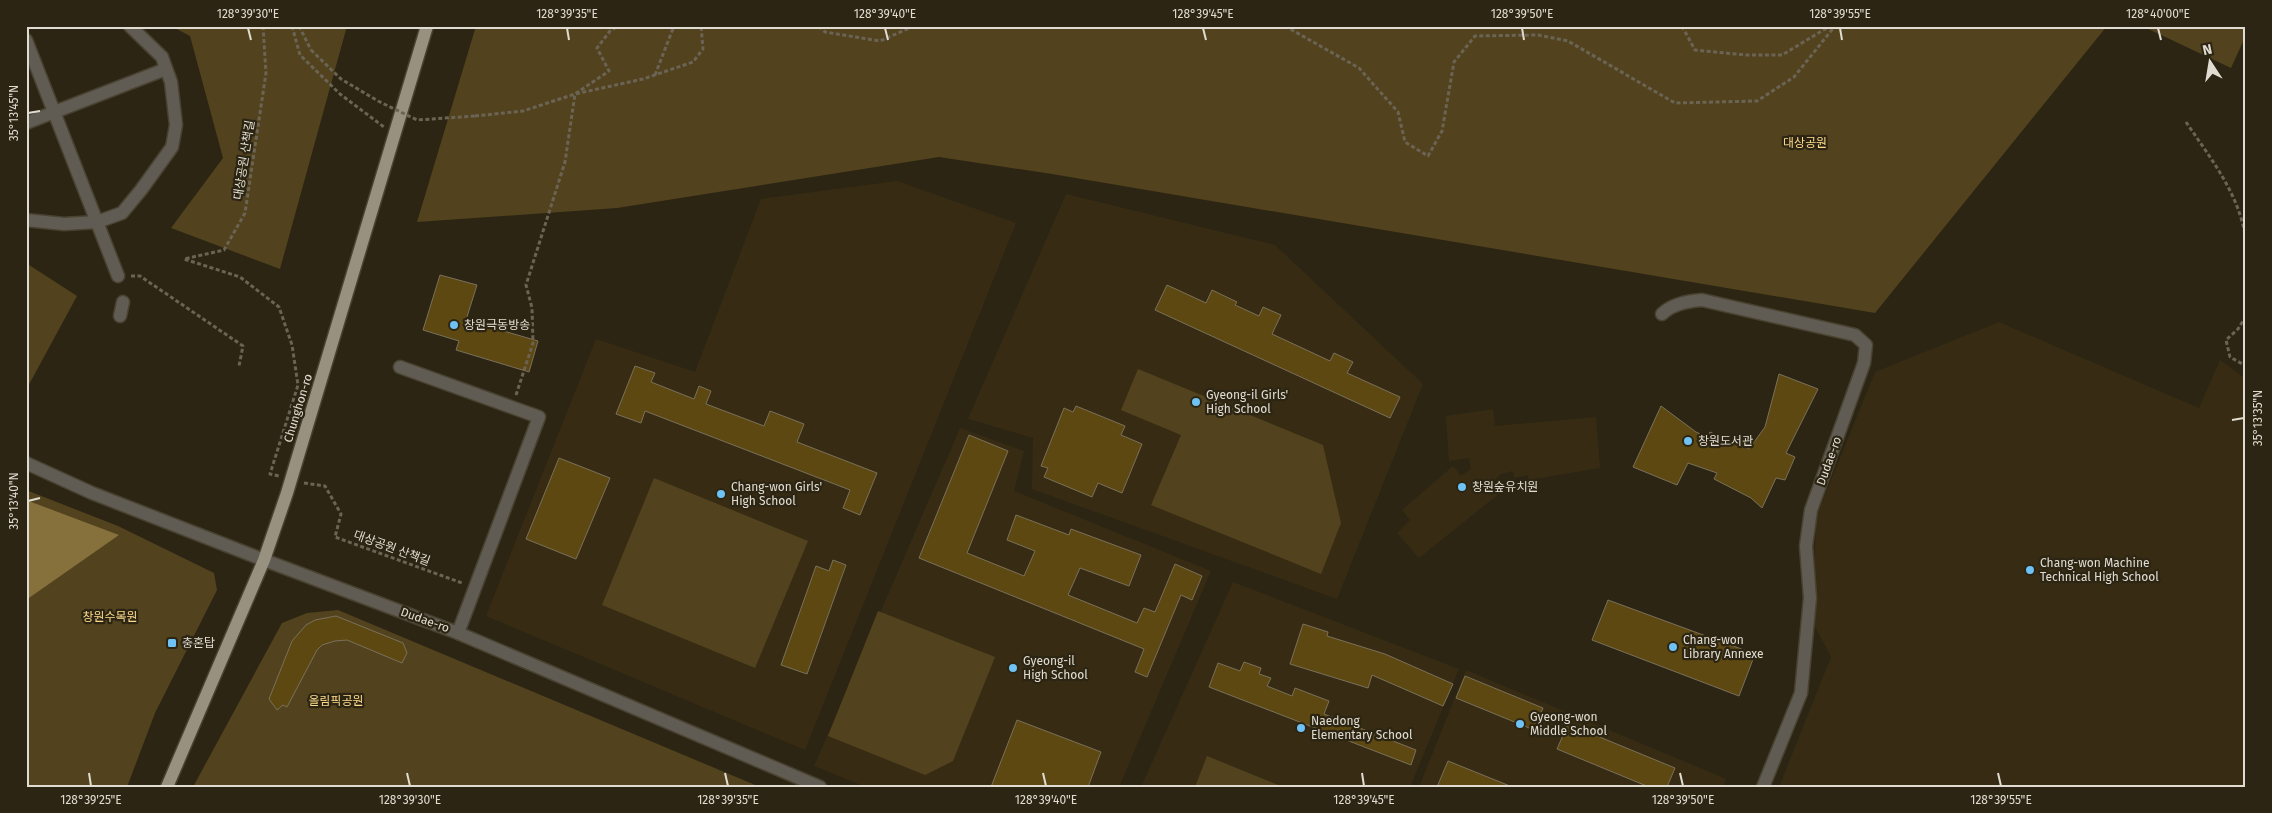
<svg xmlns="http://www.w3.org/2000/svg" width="2272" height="813" font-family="'Fira Sans','Noto Sans KR',sans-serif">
  <rect width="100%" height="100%" fill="#2c2513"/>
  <g fill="#372c13">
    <polygon points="897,181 1016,223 805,750 486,616 596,339 695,372 761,199"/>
    <polygon points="1066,194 1275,245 1423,384 1337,599 1032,489 1033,438 968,419"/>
    <polygon points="1999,322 2199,408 2220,360 2246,379 2246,787 1779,787 1831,657 1813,623 1816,517 1875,372"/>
    <polygon points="1493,409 1495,426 1596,417 1600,468 1529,480 1528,475 1514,478 1513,471 1501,474 1493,482 1500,493 1419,558 1397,533 1410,520 1402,510 1453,466 1461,476 1471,469 1469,458 1449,461 1446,416"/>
    <polygon points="960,428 1024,451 1014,491 1211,571 1119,787 866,787 814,766"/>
    <polygon points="1233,582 1459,669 1410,787 1141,787"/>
    <polygon points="1466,670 1726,779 1723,787 1419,787"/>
  </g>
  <g fill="#52431e">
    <polygon points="171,26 347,26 280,269 171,228 223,158 190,36"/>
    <polygon points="476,26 2107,26 1875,313 1052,174 939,157 617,208 417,222"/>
    <polygon points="2142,26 2246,26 2246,35 2231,68"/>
    <polygon points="26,263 77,296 26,390"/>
    <polygon points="1138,369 1323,445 1341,523 1321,574 1151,505 1181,435 1121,410"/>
    <polygon points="654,478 808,541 755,668 602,605"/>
    <polygon points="26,490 118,526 214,573 217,590 155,713 127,787 26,787"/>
    <polygon points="338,610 760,787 193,787 282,623 307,613"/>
    <polygon points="878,611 995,657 953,761 925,775 828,736"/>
    <polygon points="1207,756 1283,787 1195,787"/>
  </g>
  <polygon fill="#86703c" points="26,500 119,535 26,600"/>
  <g fill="#5d4811" stroke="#7a715c">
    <polygon points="440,275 477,285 466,320 538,341 529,372 456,350 459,341 423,330"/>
    <polygon points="1167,285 1206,303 1212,290 1237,302 1235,305 1259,316 1263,307 1281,315 1272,334 1330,361 1334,353 1353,362 1347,373 1400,397 1390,418 1155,310"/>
    <polygon points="635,366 655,373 651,382 694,399 699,386 711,391 706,404 764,426 770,411 804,424 797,442 877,473 860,515 843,508 850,490 645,411 641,423 616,414"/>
    <polygon points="1779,374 1818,389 1786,453 1795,457 1785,480 1776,478 1762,508 1751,498 1714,479 1717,473 1688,463 1677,485 1633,467 1661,406 1696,432 1707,437 1710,432 1749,449 1765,427"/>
    <polygon points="1076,406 1125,426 1121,435 1142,444 1122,493 1098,483 1092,497 1044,477 1048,468 1041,466 1064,408 1073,412"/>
    <polygon points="969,435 1008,451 967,553 1024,576 1035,551 1007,540 1016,515 1069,535 1071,529 1141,555 1129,586 1080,568 1068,595 1137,623 1144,608 1155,612 1175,564 1202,576 1192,600 1181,595 1147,677 1135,672 1144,649 919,558"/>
    <polygon points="559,458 610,478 576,559 526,539"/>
    <polygon points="833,560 846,565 807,674 781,665 816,566 829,571"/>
    <polygon points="1608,600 1755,654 1739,696 1592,640"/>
    <polygon points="336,616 403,643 407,653 402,663 347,640 335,641 322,645 317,650 287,707 283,705 277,710 269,699 292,641 306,625 315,620"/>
    <polygon points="1303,624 1328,632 1327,636 1385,654 1453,684 1443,706 1372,675 1368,688 1290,664"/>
    <polygon points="1244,662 1261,668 1259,674 1271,678 1267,686 1292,696 1295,688 1329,701 1324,714 1416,750 1411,765 1209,687 1218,663 1240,671"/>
    <polygon points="1465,676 1543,708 1534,730 1456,698"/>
    <polygon points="1017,720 1101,752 1088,787 991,787"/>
    <polygon points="1568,724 1675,768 1667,787 1649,787 1557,749"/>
    <polygon points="1448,761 1510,786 1509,787 1437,787"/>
  </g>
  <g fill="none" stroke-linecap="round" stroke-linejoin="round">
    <defs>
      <g id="minor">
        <polyline points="26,40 118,276"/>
        <polyline points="26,123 166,69"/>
        <polyline points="26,220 64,224 97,222 122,213 141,190 172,147 176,125 171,82 162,57 130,26"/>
        <path d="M1662 314C1672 304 1688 301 1702 300L1855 335 1866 345 1864 363 1811 510 1806 546 1810 598 1801 693 1763 787"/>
        <polyline points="120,316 123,302"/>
        <polyline points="400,367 539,417 458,633"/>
        <polyline points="26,463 92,493 264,560 458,633 820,787"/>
      </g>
      <polyline id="major" points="167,787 264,560 287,493 427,26"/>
    </defs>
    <use href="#minor" stroke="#494231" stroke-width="15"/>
    <use href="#major" stroke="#494231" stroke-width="15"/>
    <g stroke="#6b6455" stroke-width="3" stroke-dasharray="4 2.5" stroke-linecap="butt">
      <polyline points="263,26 266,73 245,213 224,250 184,259 240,277 279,307 292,345 298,385 270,474 279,476"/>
      <polyline points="292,26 300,55 340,94 384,127"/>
      <polyline points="299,26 311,50"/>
      <polyline points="819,26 825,32 880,41 914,26"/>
      <polyline points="1285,26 1359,68 1398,112 1405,142 1428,156 1442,131 1454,62 1475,36 1538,35 1568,41 1675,103 1757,101 1794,77 1835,26"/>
      <polyline points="1682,26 1695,50 1746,55 1782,55 1830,26"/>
      <polyline points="655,75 674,26"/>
      <polyline points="475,116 523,111 575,94 643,79 693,62 703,49 701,26"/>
      <path d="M2186 122C2211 159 2241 196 2246 242"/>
      <polyline points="131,276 140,276 243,346 239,366"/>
      <polyline points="2246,316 2238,329 2226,340 2230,357 2246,366"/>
      <polyline points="516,395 533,343 532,308 526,285 565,162 575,94 609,71 597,48 610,31 618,26"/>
      <polyline points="304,483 325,486 341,514 335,537 462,583"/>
    </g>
    <use href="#minor" stroke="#605c53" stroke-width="12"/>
    <use href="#major" stroke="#99917f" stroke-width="12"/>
    <polyline stroke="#6b6455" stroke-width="3" stroke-dasharray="4 2.5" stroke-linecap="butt" points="311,50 341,79 378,101 417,120 475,116"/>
  </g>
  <path fill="none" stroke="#e1dcd1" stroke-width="2" d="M248 28 251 40M567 28 569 40M885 28 888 40M1203 28 1206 40M1522 28 1524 40M1840 28 1842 40M2158 28 2161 40M28 113 40 111M2232 420 2244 418M28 501 40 498M89 773 91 786M407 773 410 786M725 773 728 786M1043 773 1046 786M1362 773 1364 786M1680 773 1683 786M1998 773 2001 786"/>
  <g fill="#6fc2f4" stroke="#2c2513" stroke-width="2">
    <circle cx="454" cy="325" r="5"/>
    <circle cx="1196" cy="402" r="5"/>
    <circle cx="1688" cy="441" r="5"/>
    <circle cx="1462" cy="487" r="5"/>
    <circle cx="721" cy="494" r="5"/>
    <circle cx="2030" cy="570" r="5"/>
    <rect x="167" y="638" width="10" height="10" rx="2.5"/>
    <circle cx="1673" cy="647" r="5"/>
    <circle cx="1013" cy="668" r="5"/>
    <circle cx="1520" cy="724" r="5"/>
    <circle cx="1301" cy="728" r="5"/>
  </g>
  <g text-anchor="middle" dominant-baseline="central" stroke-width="4.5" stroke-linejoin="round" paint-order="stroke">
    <g font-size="12" fill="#fedb8c" stroke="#2c2513">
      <text x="1805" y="143">대상공원</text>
      <text x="110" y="617">창원수목원</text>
      <text x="336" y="701">올림픽공원</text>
    </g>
    <g font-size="12" fill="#e1dcd1" stroke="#2c2513">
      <text transform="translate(244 160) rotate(-81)">대상공원 산책길</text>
      <text transform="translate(298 408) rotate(-73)">Chunghon-ro</text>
      <text transform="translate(1829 461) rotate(-70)">Dudae-ro</text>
      <text transform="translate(392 548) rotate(20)">대상공원 산책길</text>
      <text transform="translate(425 620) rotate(20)">Dudae-ro</text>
    </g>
    <g font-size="12" fill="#e1dcd1" stroke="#2c2513" text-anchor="start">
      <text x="464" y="325">창원극동방송</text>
      <text x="1206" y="395">Gyeong-il Girls'<tspan x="1206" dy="14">High School</tspan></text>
      <text x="1698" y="441">창원도서관</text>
      <text x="731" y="487">Chang-won Girls'<tspan x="731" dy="14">High School</tspan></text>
      <text x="1472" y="487">창원숲유치원</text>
      <text x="2040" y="563">Chang-won Machine<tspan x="2040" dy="14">Technical High School</tspan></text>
      <text x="1683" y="640">Chang-won<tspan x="1683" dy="14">Library Annexe</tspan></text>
      <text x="182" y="643">충혼탑</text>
      <text x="1023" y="661">Gyeong-il<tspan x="1023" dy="14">High School</tspan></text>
      <text x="1530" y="717">Gyeong-won<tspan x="1530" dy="14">Middle School</tspan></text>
      <text x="1311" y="721">Naedong<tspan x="1311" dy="14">Elementary School</tspan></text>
    </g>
  </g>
  <rect width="2272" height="813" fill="none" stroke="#2c2513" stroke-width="55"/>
  <g transform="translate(2210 62) rotate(348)" stroke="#2c2513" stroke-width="4" paint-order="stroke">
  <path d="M0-4L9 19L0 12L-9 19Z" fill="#e1dcd1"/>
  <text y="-8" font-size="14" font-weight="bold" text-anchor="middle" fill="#e1dcd1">N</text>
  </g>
  <rect x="28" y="28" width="2216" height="758" fill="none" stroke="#e1dcd1" stroke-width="2"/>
  <g font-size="12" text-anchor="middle" fill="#e1dcd1">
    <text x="248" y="18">128°39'30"E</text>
    <text x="567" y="18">128°39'35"E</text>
    <text x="885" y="18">128°39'40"E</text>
    <text x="1203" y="18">128°39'45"E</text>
    <text x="1522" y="18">128°39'50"E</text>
    <text x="1840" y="18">128°39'55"E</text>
    <text x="2158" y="18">128°40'00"E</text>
    <text transform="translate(14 113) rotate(-90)" y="4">35°13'45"N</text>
    <text transform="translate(2258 418) rotate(-90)" y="4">35°13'35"N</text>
    <text transform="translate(14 501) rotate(-90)" y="4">35°13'40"N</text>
    <text x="91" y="804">128°39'25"E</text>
    <text x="410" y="804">128°39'30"E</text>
    <text x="728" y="804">128°39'35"E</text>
    <text x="1046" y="804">128°39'40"E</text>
    <text x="1364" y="804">128°39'45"E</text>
    <text x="1683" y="804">128°39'50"E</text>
    <text x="2001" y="804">128°39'55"E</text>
  </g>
</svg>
